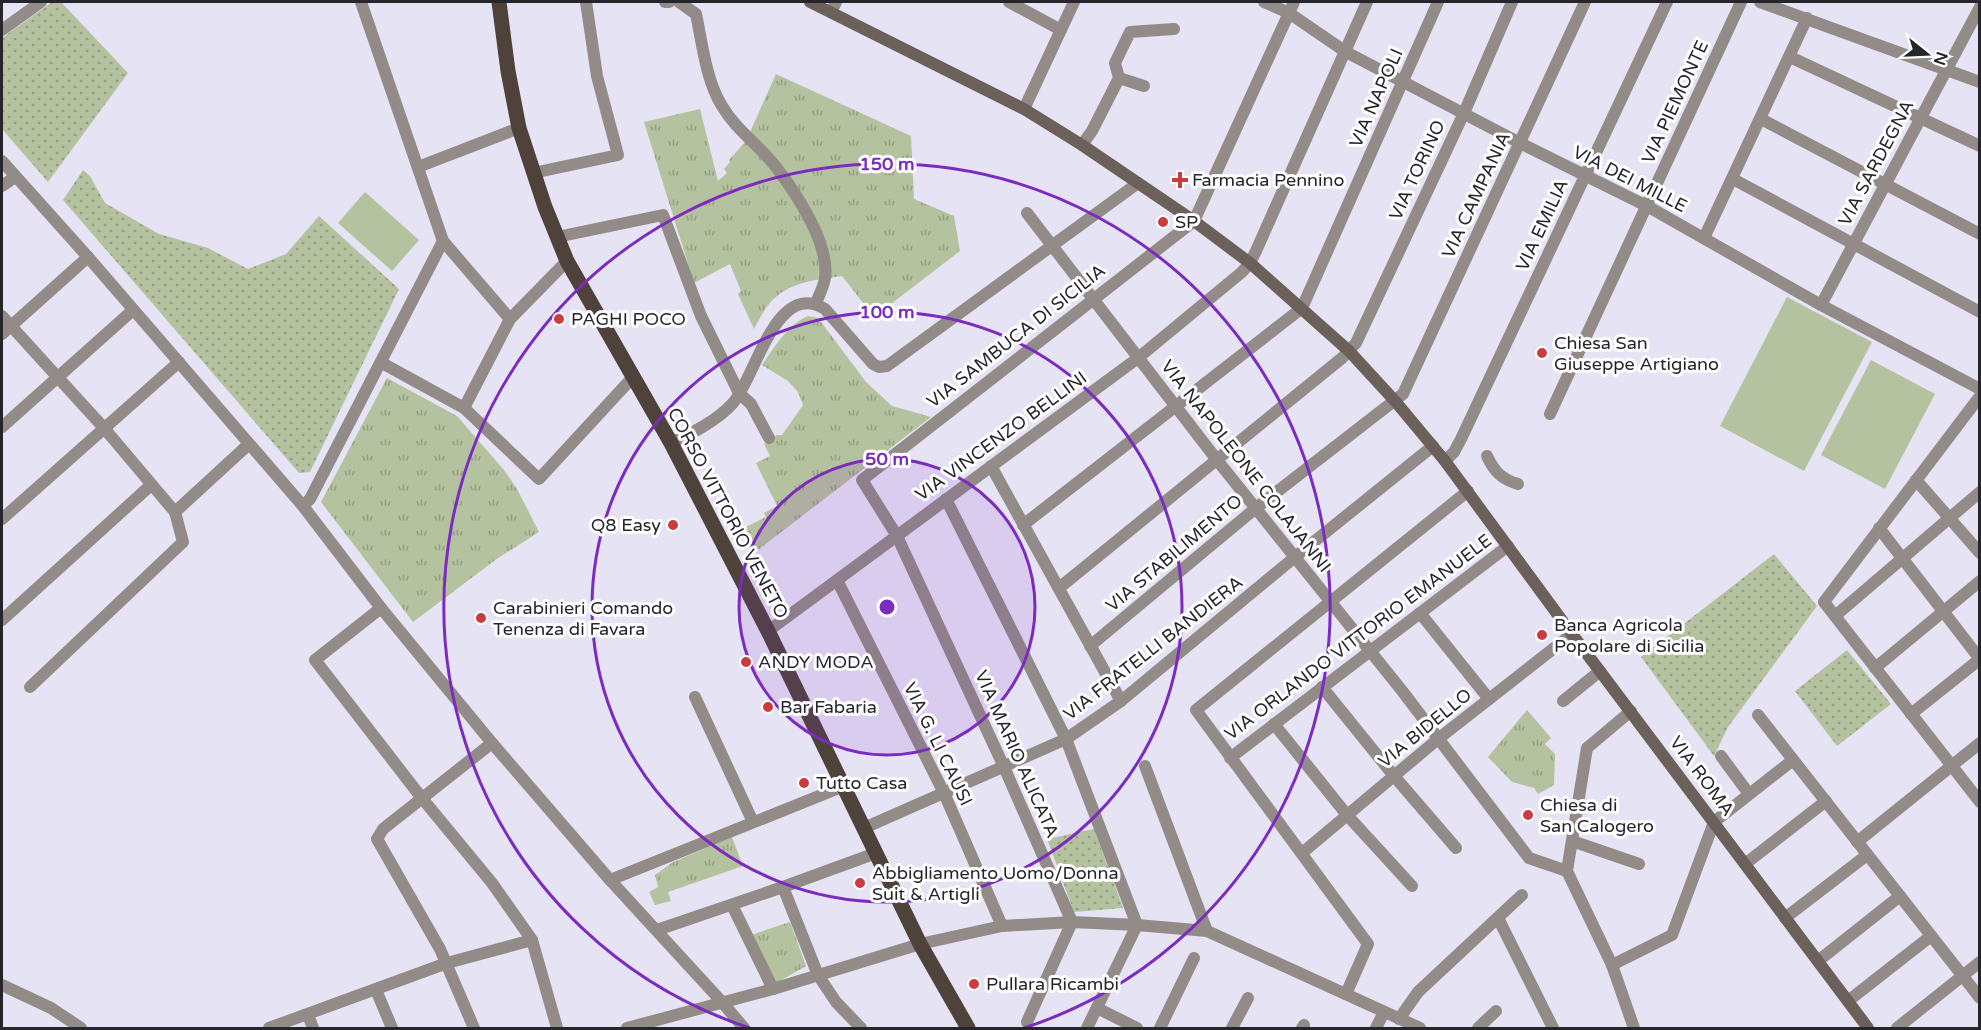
<svg xmlns="http://www.w3.org/2000/svg" width="1981" height="1030" font-family="'Varela Round',sans-serif">
  <defs>
    <pattern id="grass-tufts" width="24" height="20" patternUnits="userSpaceOnUse" patternTransform="scale(1.5)"><rect width="24" height="20" fill="#b5c29f"/><path d="M3 7l-1-3M5 7V3M7 7l1-3M15 17l-1-3M17 17v-4M19 17l1-3" fill="none" stroke="#939d82"/></pattern>
    <pattern id="garden-dots" width="8" height="8" patternUnits="userSpaceOnUse" patternTransform="scale(1.5)"><rect width="8" height="8" fill="#b5c29f"/><path d="M2 2h.1M6 6h.1" fill="none" stroke="#939d82" stroke-width="1.8" stroke-linecap="round"/></pattern>
  </defs>
  <rect width="100%" height="100%" fill="#e6e3f5"/>
  <g fill="url(#grass-tufts)">
    <path d="M776 74 911 136 914 199 954 216 960 251 874 317 842 276C815 280 787 282 769 304 763 311 759 321 754 329L738 294 741 291 730 264 694 283 644 122 700 109 718 181 727 173 724 169 730 162 729 160 746 141Z"/>
    <path d="M808 316 818 318 866 382 892 406 931 417 754 553 744 528 766 517 764 513 777 506 756 463 770 456 764 444 777 435H782L803 405 798 392 788 381 762 365C775 347 787 325 808 316Z"/>
    <polygon points="387,378 457,416 504,470 517,489 539,532 498,558 413,622 321,502"/>
    <polygon points="1527,710 1551,738 1545,744 1555,754 1554,785 1538,794 1534,788 1512,782 1488,757"/>
    <polygon points="732,837 743,866 668,892 671,901 655,905 649,892 658,887 655,875 673,862"/>
    <polygon points="790,922 806,966 773,985 751,935"/>
  </g>
  <g fill="#b5c29f">
    <polygon points="365,192 419,240 392,271 338,223"/>
    <polygon points="1787,297 1872,342 1804,471 1720,426"/>
    <polygon points="1871,360 1935,394 1885,489 1821,455"/>
  </g>
  <g fill="url(#garden-dots)">
    <polygon points="52,2 61,2 128,73 48,182 2,129 2,38"/>
    <polygon points="83,170 90,176 105,203 159,234 208,248 248,269 286,254 319,216 399,289 310,472 299,473 63,200"/>
    <polygon points="1774,554 1817,606 1728,727 1714,756 1641,657"/>
    <polygon points="1847,650 1891,704 1837,746 1795,691"/>
    <polygon points="1094,829 1123,908 1074,912 1047,839"/>
  </g>
  <g fill="none" stroke-linecap="round" stroke-linejoin="round">
    <g stroke="#928b87" stroke-width="12">
      <polyline points="361,2 443,241 510,319"/>
      <polyline points="665,2 669,2"/>
      <path d="M679 2 696 14C702 42 706 81 722 106 736 130 759 145 776 167 796 193 830 244 825 278 824 286 819 295 816 303"/>
      <polyline points="1009,2 1061,30"/>
      <polyline points="1264,2 1289,13 1346,52 1520,143 1647,206 1821,305 1980,389"/>
      <polyline points="1760,2 1980,82"/>
      <polyline points="831,12 836,2"/>
      <polyline points="2,30 41,2"/>
      <polyline points="1790,57 1980,146"/>
      <polyline points="1119,78 1144,86"/>
      <polyline points="1024,109 1074,2"/>
      <polyline points="1761,119 1980,234"/>
      <polyline points="1082,145 1092,131 1119,78 1115,63 1130,32 1174,29"/>
      <polyline points="2,161 88,257 303,506 381,608 492,743 610,880 722,1002 744,1028"/>
      <polyline points="418,167 519,128"/>
      <polyline points="533,173 618,155 597,76 586,2"/>
      <polyline points="1733,179 1980,312"/>
      <polyline points="2,186 15,177"/>
      <polyline points="1027,213 1217,460 1403,692 1529,858 1567,871"/>
      <polyline points="557,237 663,215 701,316 739,393 751,404 769,438"/>
      <polyline points="1704,238 1807,18"/>
      <polyline points="1821,305 1980,7"/>
      <polyline points="2,316 104,428 175,512"/>
      <polyline points="2,334 88,257"/>
      <polyline points="382,363 464,408 539,479 633,377"/>
      <polyline points="1980,396 1824,602 1980,802"/>
      <polyline points="464,408 510,319 567,261"/>
      <polyline points="1550,414 1741,2"/>
      <polyline points="2,427 133,310"/>
      <path d="M671 443C692 433 717 421 733 403 756 376 776 279 825 309L873 364 879 367 887 366 1138 183"/>
      <path d="M1487 456C1494 471 1501 479 1518 484"/>
      <polyline points="1445,461 1454,452 1461,439 1667,2"/>
      <polyline points="991,466 1121,701"/>
      <polyline points="1916,480 1980,553"/>
      <polyline points="946,499 1066,739 1137,925"/>
      <polyline points="303,506 310,499 443,241"/>
      <polyline points="2,519 179,362"/>
      <polyline points="1023,525 1302,308 1438,2"/>
      <polyline points="1879,528 1980,659"/>
      <polyline points="837,580 944,793 1002,926"/>
      <polyline points="1059,588 1342,358 1356,343 1464,113 1512,2"/>
      <polyline points="381,608 315,660 421,797 492,883 532,940 557,1028"/>
      <polyline points="1420,613 1489,699"/>
      <polyline points="1835,616 1980,492"/>
      <polyline points="2,620 151,485"/>
      <polyline points="768,631 1138,358 1242,272 1250,263 1256,251 1367,2"/>
      <polyline points="1090,646 1256,508 1403,394 1585,2"/>
      <polyline points="1875,668 1980,581"/>
      <polyline points="30,687 183,542 175,512 249,444"/>
      <polyline points="1322,687 1394,776 1456,848"/>
      <polyline points="695,697 753,822"/>
      <polyline points="1563,701 1600,671"/>
      <polyline points="1631,711 1587,748 1567,871 1612,965 1634,1028"/>
      <polyline points="1911,714 1980,659"/>
      <polyline points="1758,715 1980,998"/>
      <polyline points="1274,724 1347,815 1412,886"/>
      <polyline points="1721,756 1749,794"/>
      <polyline points="1230,758 1508,546"/>
      <polyline points="1145,766 1207,931"/>
      <polyline points="864,828 1066,739 1121,701 1295,557 1433,446"/>
      <polyline points="1572,841 1639,864"/>
      <polyline points="1857,842 1980,743"/>
      <polyline points="1302,853 1438,739 1572,634"/>
      <polyline points="1745,864 1826,801"/>
      <polyline points="610,880 844,786"/>
      <polyline points="783,887 818,975 836,1002 861,1028"/>
      <polyline points="732,905 773,989"/>
      <polyline points="1498,918 1553,1028"/>
      <polyline points="1785,918 1867,855"/>
      <polyline points="657,930 783,887 876,853"/>
      <polyline points="1818,961 1900,896"/>
      <polyline points="1612,965 1672,935 1714,822 1793,760"/>
      <polyline points="2,985 51,1008 81,1028"/>
      <polyline points="376,990 392,1028"/>
      <polyline points="1346,994 1368,944 1196,710 1468,491"/>
      <polyline points="1848,1001 1931,936"/>
      <polyline points="1097,1008 1137,1028"/>
      <polyline points="308,1015 313,1028"/>
      <polyline points="1399,1019 1418,992 1522,895"/>
      <polyline points="1027,1022 1072,922 1004,767 897,536 862,480 1194,221 1294,2"/>
      <polyline points="269,1028 447,963 532,940"/>
      <polyline points="474,1028 440,949 377,839 383,829 492,743"/>
      <polyline points="627,1028 773,989 920,944 1002,926 1072,922 1137,925 1207,931 1420,1028"/>
      <polyline points="1087,1028 1137,925"/>
      <polyline points="1160,1028 1194,958"/>
      <polyline points="1232,1028 1248,998"/>
      <polyline points="1302,1028 1304,1025"/>
      <polyline points="1376,1028 1384,1012"/>
      <polyline points="1478,1028 1496,1011"/>
      <polyline points="1897,1028 1980,962"/>
    </g>
    <polyline stroke="#6b605a" stroke-width="12" points="810,2 1024,109 1082,145 1194,221 1250,263 1349,351 1395,401 1445,461 1572,634 1868,1028"/>
    <polyline stroke="#4f423b" stroke-width="15" points="499,2 508,71 519,128 545,207 567,261 671,443 768,631 920,944 968,1028"/>
  </g>
  <circle cx="887" cy="607" r="148" fill="#7b2cbf" fill-opacity=".12"/>
  <g fill="none" stroke="#7b2cbf" stroke-width="3">
    <circle cx="887" cy="607" r="148"/>
    <circle cx="887" cy="607" r="295"/>
    <path d="M750 1028A443 443 0 1 1 1024 1028"/>
  </g>
  <g fill="#cb3c3f" stroke="#fff" stroke-width="2">
    <path d="M1177 171h6v6h6v6h-6v6h-6v-6h-6v-6h6z"/>
    <circle cx="1163" cy="222" r="6"/>
    <circle cx="559" cy="319" r="6"/>
    <circle cx="1542" cy="353" r="6"/>
    <circle cx="673" cy="525" r="6"/>
    <circle cx="481" cy="618" r="6"/>
    <circle cx="1542" cy="635" r="6"/>
    <circle cx="746" cy="662" r="6"/>
    <circle cx="768" cy="707" r="6"/>
    <circle cx="804" cy="783" r="6"/>
    <circle cx="1528" cy="815" r="6"/>
    <circle cx="860" cy="883" r="6"/>
    <circle cx="974" cy="984" r="6"/>
  </g>
  <g text-anchor="middle" dominant-baseline="central" stroke-width="6" stroke-linejoin="round" paint-order="stroke">
    <g font-size="18" fill="#26252c" stroke="#fff">
      <text transform="translate(1376 98) rotate(-66)">VIA NAPOLI</text>
      <text transform="translate(1675 102) rotate(-65)">VIA PIEMONTE</text>
      <text transform="translate(1876 163) rotate(-62)">VIA SARDEGNA</text>
      <text transform="translate(1417 170) rotate(-65)">VIA TORINO</text>
      <text transform="translate(1630 179) rotate(27)">VIA DEI MILLE</text>
      <text transform="translate(1476 195) rotate(-65)">VIA CAMPANIA</text>
      <text transform="translate(1542 225) rotate(-65)">VIA EMILIA</text>
      <text transform="translate(1016 336) rotate(-38)">VIA SAMBUCA DI SICILIA</text>
      <text transform="translate(1001 436) rotate(-36)">VIA VINCENZO BELLINI</text>
      <text transform="translate(1246 466) rotate(52)">VIA NAPOLEONE COLAJANNI</text>
      <text transform="translate(728 513) rotate(62)">CORSO VITTORIO VENETO</text>
      <text transform="translate(1174 553) rotate(-40)">VIA STABILIMENTO</text>
      <text transform="translate(1358 637) rotate(-37)">VIA ORLANDO VITTORIO EMANUELE</text>
      <text transform="translate(1153 648) rotate(-38)">VIA FRATELLI BANDIERA</text>
      <text transform="translate(1425 728) rotate(-39)">VIA BIDELLO</text>
      <text transform="translate(938 744) rotate(64)">VIA G. LI CAUSI</text>
      <text transform="translate(1017 754) rotate(66)">VIA MARIO ALICATA</text>
      <text transform="translate(1702 776) rotate(53)">VIA ROMA</text>
    </g>
    <g font-size="18" fill="#26252c" stroke="#fff" text-anchor="start">
      <text x="1192" y="180">Farmacia Pennino</text>
      <text x="1175" y="222">SP</text>
      <text x="571" y="319">PAGHI POCO</text>
      <text x="1554" y="343">Chiesa San<tspan x="1554" dy="21">Giuseppe Artigiano</tspan></text>
      <text x="661" y="525" text-anchor="end">Q8 Easy</text>
      <text x="493" y="608">Carabinieri Comando<tspan x="493" dy="21">Tenenza di Favara</tspan></text>
      <text x="1554" y="625">Banca Agricola<tspan x="1554" dy="21">Popolare di Sicilia</tspan></text>
      <text x="758" y="662">ANDY MODA</text>
      <text x="780" y="707">Bar Fabaria</text>
      <text x="816" y="783">Tutto Casa</text>
      <text x="1540" y="805">Chiesa di<tspan x="1540" dy="21">San Calogero</tspan></text>
      <text x="872" y="873">Abbigliamento Uomo/Donna<tspan x="872" dy="21">Suit &amp; Artigli</tspan></text>
      <text x="986" y="984">Pullara Ricambi</text>
    </g>
  </g>
  <circle cx="887" cy="607" r="9" fill="#7b2cbf" stroke="#fff" stroke-width="3"/>
  <g font-size="18" text-anchor="middle" font-weight="bold" fill="#7b2cbf" stroke="#fff" stroke-width="6" stroke-linejoin="round" paint-order="stroke">
    <text x="887" y="170">150 m</text>
    <text x="887" y="318">100 m</text>
    <text x="887" y="465">50 m</text>
  </g>
  <rect width="1981" height="1030" fill="none" stroke="#26252c" stroke-width="6"/>
  <g transform="translate(1927 54) rotate(108)" stroke="#ffffff" stroke-width="4.5" paint-order="stroke">
  <path d="M0-4.5L10 22L0 15L-10 22Z" fill="#26252c"/>
  <text y="-9" font-size="16" font-weight="bold" text-anchor="middle" fill="#26252c">N</text>
  </g>
</svg>
